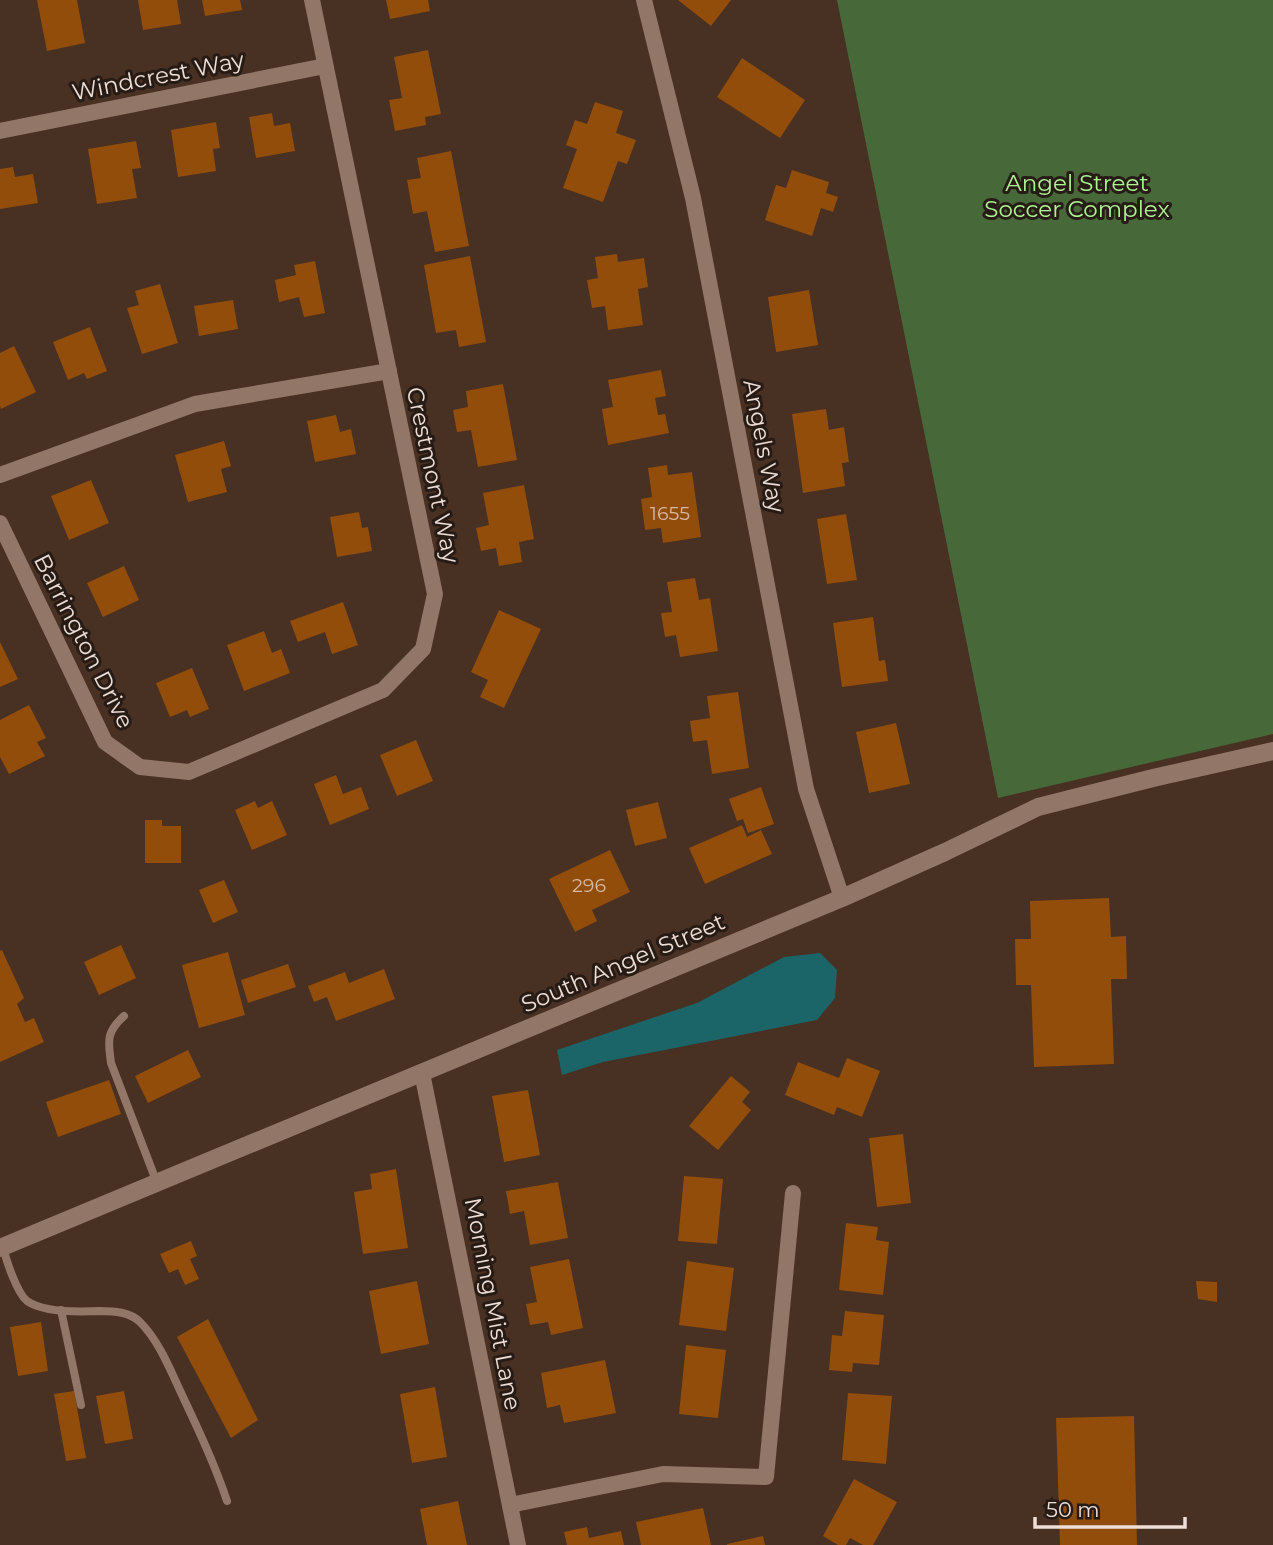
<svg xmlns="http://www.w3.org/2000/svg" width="1273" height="1545" font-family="Montserrat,sans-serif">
  <rect width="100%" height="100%" fill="#483023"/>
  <polygon fill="#47693a" points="837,0 1273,0 1273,734 998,798"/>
  <polygon fill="#1b6568" points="820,953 837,970 835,998 817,1020 603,1062 562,1075 557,1050 697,1003 784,957"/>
  <g fill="#924d0a">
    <polygon points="37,0 77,0 85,43 47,51"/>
    <polygon points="138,0 177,0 181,24 143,30"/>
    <polygon points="202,0 240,0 242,10 205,16"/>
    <polygon points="386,0 428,0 430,11 390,19"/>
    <polygon points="678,0 731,0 711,26"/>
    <polygon points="428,50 441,114 425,117 426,125 395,131 389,100 402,98 394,57"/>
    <polygon points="742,58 805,100 780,138 717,97"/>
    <polygon points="595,102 623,111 616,133 636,140 627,164 618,161 603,202 563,188 577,149 566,145 575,120 587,124"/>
    <polygon points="272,113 274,126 290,123 295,151 256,158 249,117"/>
    <polygon points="216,122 220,148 213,149 216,171 178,177 171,130"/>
    <polygon points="136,141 141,168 132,169 137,198 97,204 88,149"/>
    <polygon points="451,151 469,246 435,252 427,211 413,214 407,180 421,178 417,158"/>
    <polygon points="13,167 15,177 33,174 38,203 0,209 0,169"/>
    <polygon points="792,170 829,182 826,193 838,197 833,212 821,208 812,236 765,220 776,185 786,188"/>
    <polygon points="617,254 618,262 644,258 648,287 638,289 643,325 608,330 605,306 592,308 587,280 598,278 595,257"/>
    <polygon points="470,256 486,342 459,347 456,330 436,333 424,265"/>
    <polygon points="315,261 325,313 304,317 299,297 279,302 275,280 296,275 294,265"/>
    <polygon points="160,284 178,343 142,354 127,308 139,305 135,291"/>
    <polygon points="809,290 818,345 776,352 768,297"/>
    <polygon points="233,300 238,329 199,336 194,306"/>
    <polygon points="90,327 107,371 87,379 84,373 68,380 53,342"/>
    <polygon points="14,346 36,392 1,409 0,406 0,353"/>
    <polygon points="661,370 666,396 655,398 658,415 665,414 669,433 608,445 602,409 613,407 608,380"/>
    <polygon points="503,384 517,460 478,467 471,430 457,432 453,410 468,407 466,391"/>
    <polygon points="826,409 829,430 844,427 849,462 842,463 845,486 803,493 792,414"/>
    <polygon points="336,415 340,432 351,429 356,454 315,462 307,421"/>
    <polygon points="224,441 231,466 221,469 227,492 188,502 175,455"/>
    <polygon points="667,465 668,475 692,472 701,537 663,543 661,528 645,530 641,499 652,497 648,468"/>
    <polygon points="91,480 109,523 69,540 51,496"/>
    <polygon points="524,485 534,539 519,542 522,562 499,566 496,548 481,551 476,528 489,525 483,493"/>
    <polygon points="359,512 362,528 368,527 372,551 337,557 330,517"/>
    <polygon points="846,514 857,580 827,584 817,519"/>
    <polygon points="124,566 139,600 103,617 87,583"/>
    <polygon points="695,578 699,600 710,598 718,651 680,657 676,635 665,637 661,613 672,612 667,582"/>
    <polygon points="343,602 358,645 332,654 325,632 298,642 290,621"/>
    <polygon points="499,610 541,629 504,708 480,697 488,680 471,672"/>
    <polygon points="873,617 879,661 885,660 888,681 842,687 833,623"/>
    <polygon points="264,631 272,653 281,649 290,673 244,691 227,645"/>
    <polygon points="0,642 18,679 0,687"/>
    <polygon points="192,668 209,709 190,717 187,710 170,717 156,683"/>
    <polygon points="738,692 749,768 712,774 707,740 693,742 690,721 710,718 707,696"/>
    <polygon points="29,705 46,738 37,742 45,756 9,774 0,757 0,720"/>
    <polygon points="896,723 910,784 869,793 856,732"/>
    <polygon points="416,740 433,781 397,796 380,755"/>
    <polygon points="336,775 343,794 361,787 369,809 330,825 314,784"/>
    <polygon points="761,787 774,824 748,833 743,819 737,821 729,799"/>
    <polygon points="255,801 258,808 272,801 287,835 252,850 235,810"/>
    <polygon points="658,802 667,838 635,846 626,810"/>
    <polygon points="145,820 162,820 162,826 181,826 181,863 145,863"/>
    <polygon points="742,825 747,837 761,830 772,854 705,884 689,848"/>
    <polygon points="610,850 630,892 592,910 597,921 575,932 549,879"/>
    <polygon points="224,880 238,912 213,923 199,890"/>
    <polygon points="1109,898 1111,937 1126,936 1127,979 1111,979 1114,1064 1034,1067 1031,985 1016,985 1015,939 1031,939 1030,901"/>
    <polygon points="121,945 136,978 99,995 84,962"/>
    <polygon points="2,950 24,998 17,1004 25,1022 34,1018 44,1042 0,1062 0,951"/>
    <polygon points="228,952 245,1015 199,1028 182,965"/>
    <polygon points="288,964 296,987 248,1003 241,980"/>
    <polygon points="384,969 395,999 336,1021 327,997 314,1002 308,986 345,972 349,983"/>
    <polygon points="188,1050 201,1077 148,1103 135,1076"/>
    <polygon points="847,1058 880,1071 862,1117 837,1107 834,1115 785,1095 798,1062 839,1078"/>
    <polygon points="731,1076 750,1092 742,1102 751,1110 718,1150 689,1126"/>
    <polygon points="109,1080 121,1114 58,1137 46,1102"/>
    <polygon points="528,1090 540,1155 504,1162 492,1096"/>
    <polygon points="903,1134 911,1203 877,1207 869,1138"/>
    <polygon points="396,1169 408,1248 363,1254 354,1192 372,1189 370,1174"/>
    <polygon points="684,1176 723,1179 717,1244 678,1241"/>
    <polygon points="558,1182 568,1238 530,1245 524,1211 510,1214 506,1191"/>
    <polygon points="846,1223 878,1227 876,1240 889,1242 883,1295 839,1290"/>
    <polygon points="191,1241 197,1256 190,1259 199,1279 185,1285 178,1269 169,1273 160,1254"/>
    <polygon points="569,1259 583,1328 551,1335 548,1322 530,1325 526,1304 537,1302 530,1267"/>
    <polygon points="687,1261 734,1268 726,1331 679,1325"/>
    <polygon points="417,1281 429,1344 381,1354 369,1291"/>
    <polygon points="1196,1281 1217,1282 1217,1302 1198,1299"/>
    <polygon points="845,1311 884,1315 879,1365 853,1363 852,1372 829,1370 832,1335 842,1336"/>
    <polygon points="208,1319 258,1420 231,1438 177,1337"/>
    <polygon points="41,1322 48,1371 18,1376 10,1327"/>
    <polygon points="686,1345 726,1350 718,1418 679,1414"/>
    <polygon points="605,1360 616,1413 564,1423 560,1405 547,1408 541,1373"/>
    <polygon points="435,1387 447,1457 412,1463 400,1394"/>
    <polygon points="74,1391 86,1458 66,1461 54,1394"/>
    <polygon points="124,1391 133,1439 105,1444 96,1396"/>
    <polygon points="848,1393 892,1396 886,1464 842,1460"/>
    <polygon points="1134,1416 1137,1545 1060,1545 1056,1418"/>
    <polygon points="854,1479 897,1502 873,1545 863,1545 850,1538 846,1545 838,1545 823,1536"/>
    <polygon points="458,1501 467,1545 427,1545 420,1509"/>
    <polygon points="703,1508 711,1545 641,1545 636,1522"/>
    <polygon points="587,1527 589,1538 621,1531 624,1545 567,1545 564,1532"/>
    <polygon points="763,1536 765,1545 727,1545 727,1544"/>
  </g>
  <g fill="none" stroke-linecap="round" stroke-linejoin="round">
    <g stroke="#927667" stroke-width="8">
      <path d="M124 1016C106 1032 108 1041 111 1063L157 1183"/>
      <path d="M3 1247C6 1260 17 1293 27 1301 44 1313 80 1312 100 1311 114 1311 130 1312 140 1322 160 1342 171 1372 183 1397 199 1431 215 1465 227 1501"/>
      <polyline points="61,1310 81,1405"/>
    </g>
    <g stroke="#927667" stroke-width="16">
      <polyline points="644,0 693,198 806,789 842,898"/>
      <polyline points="0,131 325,66"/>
      <polyline points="0,475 195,404 389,371"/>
      <polyline points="0,523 105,742 140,767 189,772 383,690 423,649 435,594 312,0"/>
      <polyline points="422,1073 518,1545"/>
      <polyline points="510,1505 663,1474 766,1477 793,1193"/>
    </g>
    <polyline stroke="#927667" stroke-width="18" points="0,1248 842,898 945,852 1038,807 1153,778 1273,751"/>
  </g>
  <g text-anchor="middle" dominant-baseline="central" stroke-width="6" stroke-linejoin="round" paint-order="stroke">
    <g font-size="19" fill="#d7baa3">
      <text x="670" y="513">1655</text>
      <text x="589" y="885">296</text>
    </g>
    <g font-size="23" fill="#eeded6" stroke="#261b15">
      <text transform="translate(158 76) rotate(-11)">Windcrest Way</text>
      <text transform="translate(764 446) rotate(79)">Angels Way</text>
      <text transform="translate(433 475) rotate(78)">Crestmont Way</text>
      <text transform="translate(84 641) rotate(63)">Barrington Drive</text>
      <text transform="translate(623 963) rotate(-23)">South Angel Street</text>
      <text transform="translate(493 1304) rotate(79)">Morning Mist Lane</text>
    </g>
    <g font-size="23" fill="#adf493" stroke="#261b15">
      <text x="1077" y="183">Angel Street<tspan x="1077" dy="26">Soccer Complex</tspan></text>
    </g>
  </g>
  <path d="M1035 1517v10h150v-10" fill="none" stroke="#eeded6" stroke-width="3.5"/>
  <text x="1046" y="1517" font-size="21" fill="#eeded6" stroke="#261b15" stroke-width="5" paint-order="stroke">50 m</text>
</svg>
